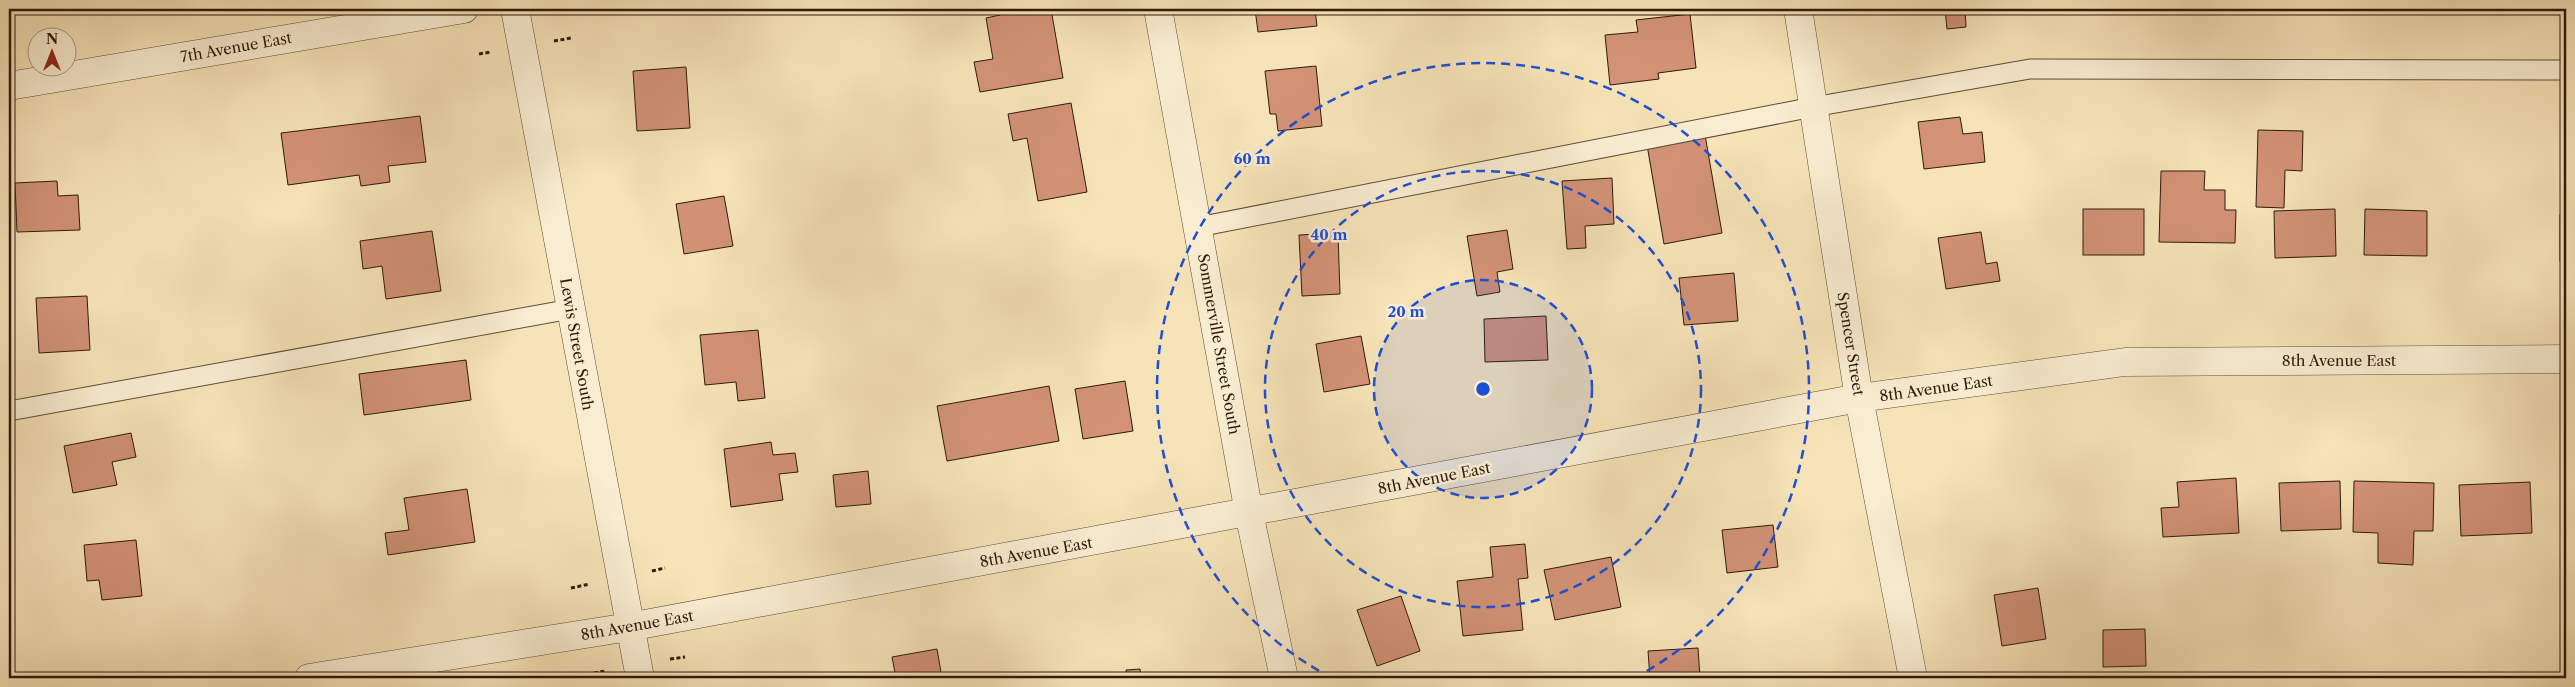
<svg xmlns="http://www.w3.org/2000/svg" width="2575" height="687" font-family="'Libre Caslon Text',serif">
  <rect width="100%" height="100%" fill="#f6e3b8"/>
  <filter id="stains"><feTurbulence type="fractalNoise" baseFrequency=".004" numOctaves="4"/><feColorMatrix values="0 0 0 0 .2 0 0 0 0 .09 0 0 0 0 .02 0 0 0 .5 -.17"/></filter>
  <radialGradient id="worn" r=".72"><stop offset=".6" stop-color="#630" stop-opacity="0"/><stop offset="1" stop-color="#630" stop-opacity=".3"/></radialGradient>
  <g fill="#d29276" stroke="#2e1a0d">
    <polygon points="999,9 1051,9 1063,78 980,92 974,62 993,59 986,18 1000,15"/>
    <polygon points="1255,9 1315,9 1317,26 1258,32"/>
    <polygon points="1945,9 1965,9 1966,27 1947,29"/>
    <polygon points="1690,14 1696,68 1658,73 1659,79 1610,85 1605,35 1638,32 1636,20"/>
    <polygon points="1316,66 1322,126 1278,131 1276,114 1270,114 1265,71"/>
    <polygon points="686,67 690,128 637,131 633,71"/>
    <polygon points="1071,103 1087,192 1038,201 1027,138 1013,141 1008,114"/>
    <polygon points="420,116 426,162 388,166 390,182 361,186 359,175 288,185 281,133"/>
    <polygon points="1960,117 1963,134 1982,132 1985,162 1924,169 1918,122"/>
    <polygon points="1704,129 1722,233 1664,244 1646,139"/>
    <polygon points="2258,130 2303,131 2302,171 2285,170 2284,208 2256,207"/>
    <polygon points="2161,171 2205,171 2204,190 2225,190 2225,210 2236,210 2235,243 2159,242"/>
    <polygon points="1612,178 1614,224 1585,226 1586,248 1567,249 1562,181"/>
    <polygon points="57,181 58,196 78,195 80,230 17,232 15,183"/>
    <polygon points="724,196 733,246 684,254 676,204"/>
    <rect x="2083" y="209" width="61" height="46"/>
    <polygon points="2335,209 2336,256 2275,258 2274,211"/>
    <polygon points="2365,209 2427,211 2427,256 2364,255"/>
    <rect x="2560" y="215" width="6" height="46"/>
    <polygon points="1507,230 1513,269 1497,272 1500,292 1477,296 1467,236"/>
    <polygon points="432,231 441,291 386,299 382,266 363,269 360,241"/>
    <polygon points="1981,232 1986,264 1997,262 2000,281 1946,289 1938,238"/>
    <polygon points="1338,233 1340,294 1302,296 1299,235"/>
    <polygon points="1734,273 1738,321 1684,325 1679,278"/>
    <polygon points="87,296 90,350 39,353 36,298"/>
    <polygon points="1546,316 1548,360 1485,362 1484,319"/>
    <polygon points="758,330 765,398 738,401 736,382 705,385 700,335"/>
    <polygon points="1361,336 1370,384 1324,392 1316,344"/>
    <polygon points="466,360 471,400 364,415 359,374"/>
    <polygon points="1125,381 1133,431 1083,439 1075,389"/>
    <polygon points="1049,386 1059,441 947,461 937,406"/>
    <polygon points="131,433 136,457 112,462 117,485 73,493 64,446"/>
    <polygon points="771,442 773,455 795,453 798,472 779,474 783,500 731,507 724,449"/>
    <polygon points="868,471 871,504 836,507 833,475"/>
    <polygon points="2236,478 2239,533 2163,537 2161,508 2179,507 2177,482"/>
    <polygon points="2340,481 2341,529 2281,531 2279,483"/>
    <polygon points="2354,481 2434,483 2433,531 2414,531 2413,565 2378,563 2378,533 2353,532"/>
    <polygon points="2530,482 2532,533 2461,536 2459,485"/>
    <polygon points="467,489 475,542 388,555 385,533 409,530 404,498"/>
    <polygon points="1773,525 1778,567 1727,573 1722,530"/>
    <polygon points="136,540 142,596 102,600 99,580 87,581 84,545"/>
    <polygon points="1525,544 1528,578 1518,579 1523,630 1463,636 1457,581 1493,577 1490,547"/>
    <polygon points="1611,557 1621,607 1555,620 1544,570"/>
    <polygon points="2038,588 2046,639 2002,646 1994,595"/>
    <polygon points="1401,596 1420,651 1377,666 1357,610"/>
    <polygon points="2145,629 2146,666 2103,667 2103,630"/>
    <polygon points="1698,648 1700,678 1650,678 1648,651"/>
    <polygon points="937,649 942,678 896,678 892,657"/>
    <polygon points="1140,669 1141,677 1166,675 1166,678 1127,678 1126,670"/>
  </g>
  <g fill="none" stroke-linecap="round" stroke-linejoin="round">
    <defs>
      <g id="service">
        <polyline points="1198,227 1813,107 2030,69 2566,70"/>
        <polyline points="9,411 571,309"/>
      </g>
      <g id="minor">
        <polyline points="515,9 640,678"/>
        <polyline points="1158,9 1249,513 1284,678"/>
        <polyline points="9,86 464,9"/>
        <polyline points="309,678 629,627 1859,398 2125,362 2566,359"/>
      </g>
      <polyline id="tertiary" points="1798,9 1859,398 1913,678"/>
    </defs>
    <use href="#service" stroke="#604c38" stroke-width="21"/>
    <use href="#minor" stroke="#604c38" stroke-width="29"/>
    <use href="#tertiary" stroke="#604c38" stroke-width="29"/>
    <g stroke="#2e1a0d" stroke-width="3" stroke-dasharray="4 2.5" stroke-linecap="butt">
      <polyline points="554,41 571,38"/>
      <polyline points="479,54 491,52"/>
      <polyline points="652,571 665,568"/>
      <polyline points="571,588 590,584"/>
      <polyline points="670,659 685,657"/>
      <polyline points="594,673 605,671"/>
    </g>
    <use href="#service" stroke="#f9edd1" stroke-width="19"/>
    <use href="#minor" stroke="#f9edd1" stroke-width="28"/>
    <use href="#tertiary" stroke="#f9edd1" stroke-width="28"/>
  </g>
  <circle cx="1483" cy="389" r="109" fill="#1d4ed8" fill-opacity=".12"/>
  <g fill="none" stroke="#1d4ed8" stroke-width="2.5" stroke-dasharray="9 6">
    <circle cx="1483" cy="389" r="109"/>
    <circle cx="1483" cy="389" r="218"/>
    <path d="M1332 678A326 326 0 1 1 1634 678"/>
  </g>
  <g text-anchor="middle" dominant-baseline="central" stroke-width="5" stroke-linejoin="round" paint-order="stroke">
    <g font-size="15" fill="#2e1a0d" stroke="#f9edd1">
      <text transform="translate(236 47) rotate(-10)">7th Avenue East</text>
      <text transform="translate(577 344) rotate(80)">Lewis Street South</text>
      <text transform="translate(1219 344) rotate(80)">Sommerville Street South</text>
      <text transform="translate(1851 344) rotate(81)">Spencer Street</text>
      <text x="2339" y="360">8th Avenue East</text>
      <text transform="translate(1936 388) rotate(-8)">8th Avenue East</text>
      <text transform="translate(1434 478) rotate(-11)">8th Avenue East</text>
      <text transform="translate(1036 552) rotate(-10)">8th Avenue East</text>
      <text transform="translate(637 625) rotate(-10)">8th Avenue East</text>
    </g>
  </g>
  <circle cx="1483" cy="389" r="8" fill="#1d4ed8" stroke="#f9edd1" stroke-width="2.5"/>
  <g font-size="15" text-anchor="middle" font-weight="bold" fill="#1d4ed8" stroke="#f9edd1" stroke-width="5" stroke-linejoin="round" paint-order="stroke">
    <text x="1252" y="164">60 m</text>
    <text x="1329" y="240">40 m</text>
    <text x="1406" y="317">20 m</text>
  </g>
  <rect width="2575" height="687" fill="none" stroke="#f6e3b8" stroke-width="30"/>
  <rect x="10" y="10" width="2555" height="667" fill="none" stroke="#2e1a0d" stroke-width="2.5"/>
  <rect x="15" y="15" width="2545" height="657" fill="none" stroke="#2e1a0d"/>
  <g transform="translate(52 52)"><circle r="24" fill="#f9edd1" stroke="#a89983"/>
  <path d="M0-4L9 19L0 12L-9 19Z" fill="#8f2418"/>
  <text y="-8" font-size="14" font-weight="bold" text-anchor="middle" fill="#2e1a0d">N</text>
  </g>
  <rect width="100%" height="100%" filter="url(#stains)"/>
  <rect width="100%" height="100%" fill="url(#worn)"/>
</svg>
